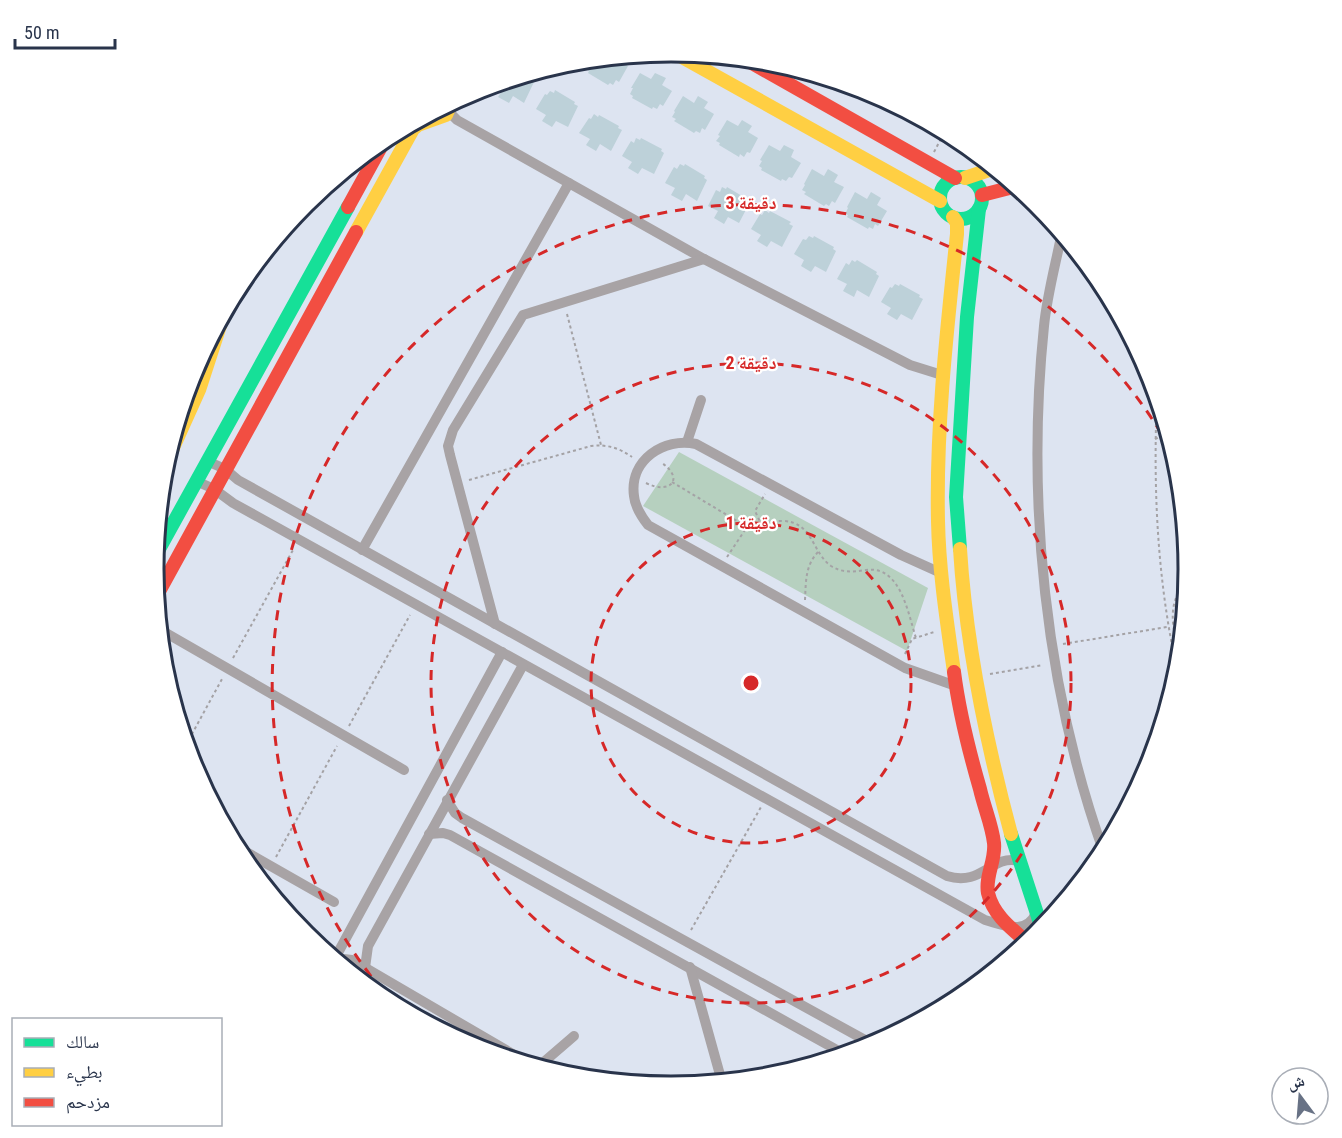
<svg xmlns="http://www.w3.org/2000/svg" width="1342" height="1138" font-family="'Roboto Condensed','Noto Naskh Arabic',sans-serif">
  <rect width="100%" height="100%" fill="#dde4f1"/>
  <g fill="#b6d0bf">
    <polygon points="679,452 928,588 907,651 643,506"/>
    <polygon points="370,989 495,1054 472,1047 383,1000"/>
  </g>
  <g fill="#bdd1d9">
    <polygon points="621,56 618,60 628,66 619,82 616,80 613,85 610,83 608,85 588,73 589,71 586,69 590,59"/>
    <polygon points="640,73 651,79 655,73 666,78 662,85 672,91 663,106 660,104 657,109 653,107 652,109 632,98 633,96 630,94 633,88 631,88"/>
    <polygon points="526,74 534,82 524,103 513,96 509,103 498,97 502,91 492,85"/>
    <polygon points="555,90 575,102 574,104 578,106 568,127 556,121 552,127 542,121 546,115 536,109 545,94 547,95 550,91 554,93"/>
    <polygon points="683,96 694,103 698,96 708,102 704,108 714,114 705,130 702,128 700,133 696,131 694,133 674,121 676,119 672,117 675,112 674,111"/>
    <polygon points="594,114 598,117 599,115 619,126 618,128 622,130 611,151 600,144 596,151 586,145 590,139 579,133 589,118 591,119"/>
    <polygon points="727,120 738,126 742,120 752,126 748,132 758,138 750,153 747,152 744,157 740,154 739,157 719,145 720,143 716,141 720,136 718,135"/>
    <polygon points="636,138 640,140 641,138 662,149 661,151 664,153 654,174 642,168 638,174 628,168 632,162 622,156 631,141 634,143"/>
    <polygon points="769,145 780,151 784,145 794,150 791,157 801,163 792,178 789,177 786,181 782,179 781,181 761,170 762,168 759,166 762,161 760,160"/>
    <polygon points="680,164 684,166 685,164 705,176 704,178 707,180 697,201 686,194 682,201 671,195 675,188 665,183 674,167 677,169"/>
    <polygon points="812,169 824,176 828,169 838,175 834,182 844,187 835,203 832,201 829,206 826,204 824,206 804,194 806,192 802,190 805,185 804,184"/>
    <polygon points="722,187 726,189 727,187 747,199 746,200 750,202 739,223 728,217 724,224 714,218 718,211 708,206 716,190 720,192"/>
    <polygon points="855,192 867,199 871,192 881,198 877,205 887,211 878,226 875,224 873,229 869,227 868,229 847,217 848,215 845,214 848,208 847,207"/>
    <polygon points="765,210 769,213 770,211 791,222 789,224 793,226 782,247 771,241 767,247 757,241 761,235 751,229 760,214 762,215"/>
    <polygon points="809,236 813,238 814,236 834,247 833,249 836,251 826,272 815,266 811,272 801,266 804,260 794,254 803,239 806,240"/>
    <polygon points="852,260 855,262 857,260 877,272 876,274 879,276 869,297 857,290 854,297 843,291 847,284 837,279 846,263 849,265"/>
    <polygon points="895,284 899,286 900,284 920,295 919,297 923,299 912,320 901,314 897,320 887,314 891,308 881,302 890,287 892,288"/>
  </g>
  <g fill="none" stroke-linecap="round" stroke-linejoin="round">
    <g stroke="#a4a2a5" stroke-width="2" stroke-dasharray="3 3" stroke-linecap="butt">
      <polyline points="934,152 945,131"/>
      <polyline points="567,314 601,445"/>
      <path d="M1157 394C1153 489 1157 581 1178 674"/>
      <polyline points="1155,439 1169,433"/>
      <path d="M469 480 591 446C607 444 619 448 632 457"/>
      <path d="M672 482 747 527C760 528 769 520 782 521 813 521 812 553 831 566 842 573 853 572 866 570 901 565 908 614 916 638"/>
      <path d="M646 483C670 495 685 479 662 463"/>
      <polyline points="762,526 755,511 765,494"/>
      <polyline points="727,557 747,527"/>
      <path d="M805 600C806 581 805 565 819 551"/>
      <polyline points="1063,644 1167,627"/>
      <polyline points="905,654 912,639 934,632"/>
      <polyline points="233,658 293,550"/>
      <path d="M1180 660C1174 628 1164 606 1188 579"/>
      <polyline points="990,674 1043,665"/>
      <polyline points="349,726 410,615"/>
      <polyline points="186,745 222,679"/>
      <polyline points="276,857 337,746"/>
      <polyline points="262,883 266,875"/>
      <polyline points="691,930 761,807"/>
    </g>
    <g stroke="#a8a3a5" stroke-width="10">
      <polyline points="449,112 457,120 704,259 910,365 942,375"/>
      <path d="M1062 232C1056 263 1047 295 1044 326 1026 501 1045 687 1104 853"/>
      <polyline points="687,442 701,400"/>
      <path d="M207 461 225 469 238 480 947 876C982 887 991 854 1019 861"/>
      <path d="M196 481 214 489 233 503 985 920C1004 925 1026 936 1036 913"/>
      <polyline points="362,550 569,183"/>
      <path d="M941 573 901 555 696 444C664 437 629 460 634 496 635 507 641 516 648 525L905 668 956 686"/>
      <polyline points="495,624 450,455 448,446 453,430 523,315 704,259"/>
      <polyline points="159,629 404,770"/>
      <polyline points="447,800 455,813 462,818 874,1045"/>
      <polyline points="429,834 443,833 450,835 846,1055"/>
      <polyline points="234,845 334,902"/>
      <polyline points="335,958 352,960 535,1067"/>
      <polyline points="334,960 502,652"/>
      <polyline points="690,967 722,1082"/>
      <polyline points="361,981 364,975 368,946 523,665"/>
      <polyline points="538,1067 574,1036"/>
    </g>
    <g stroke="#16e098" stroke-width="14">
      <circle cx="961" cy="198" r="21"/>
      <polyline points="960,549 956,497 967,317 979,209"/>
      <polyline points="154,558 348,207"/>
      <polyline points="1011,834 1042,929"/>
    </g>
    <g stroke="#ffcf43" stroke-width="14">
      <polyline points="671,51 940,201"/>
      <polyline points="965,178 995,168"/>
      <path d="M953 217 957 223V234C947 329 936 425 938 521 939 572 947 622 954 672"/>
      <polyline points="356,232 413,129 418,125 446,115 452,101"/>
      <polyline points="163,470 199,390 226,307"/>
      <path d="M960 549C966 646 986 741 1011 834"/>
    </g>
    <g stroke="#f24e42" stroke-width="14">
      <polyline points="743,58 955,178"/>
      <polyline points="982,195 1017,186"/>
      <polyline points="348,207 387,136"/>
      <polyline points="156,597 356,232"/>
      <path d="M954 672C959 711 969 751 980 789 984 807 992 825 994 843 996 860 985 876 988 893 993 915 1012 929 1028 943"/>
    </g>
  </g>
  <g fill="none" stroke="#d62828" stroke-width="3" stroke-dasharray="10 8">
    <circle cx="751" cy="683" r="160"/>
    <circle cx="751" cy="683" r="320"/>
    <path d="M394 1004A480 480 0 1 1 1177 461"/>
  </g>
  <path d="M0 0H1342V1138H0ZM164 569a507 507 0 1 1 1014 0a507 507 0 1 1-1014 0Z" fill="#fff" fill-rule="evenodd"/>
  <path fill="none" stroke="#29344b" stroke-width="3" d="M164 569a507 507 0 1 1 1014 0a507 507 0 1 1-1014 0Z"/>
  <circle cx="751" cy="683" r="9" fill="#d62828" stroke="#fff" stroke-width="3"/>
  <g font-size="18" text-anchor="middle" font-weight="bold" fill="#d62828" stroke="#fff" stroke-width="4.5" stroke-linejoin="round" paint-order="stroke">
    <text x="751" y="209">3 دقيقة</text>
    <text x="751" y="369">2 دقيقة</text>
    <text x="751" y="529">1 دقيقة</text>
  </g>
  <rect x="12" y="1018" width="210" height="108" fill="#ffffff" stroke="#a9aeb7" stroke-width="1.5"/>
  <rect x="24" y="1038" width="30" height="9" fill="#16e098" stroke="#a9aeb7" stroke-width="1.5"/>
  <text x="66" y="1048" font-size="18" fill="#29344b">سالك</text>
  <rect x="24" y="1068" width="30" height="9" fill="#ffcf43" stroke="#a9aeb7" stroke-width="1.5"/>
  <text x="66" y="1078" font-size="18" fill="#29344b">بطيء</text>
  <rect x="24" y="1098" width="30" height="9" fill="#f24e42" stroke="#a9aeb7" stroke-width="1.5"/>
  <text x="66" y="1108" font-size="18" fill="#29344b">مزدحم</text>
  <g transform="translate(1300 1096) rotate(344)"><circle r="28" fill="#ffffff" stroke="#a9aeb7" stroke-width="1.5"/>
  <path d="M0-4.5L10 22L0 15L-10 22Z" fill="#687285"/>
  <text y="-9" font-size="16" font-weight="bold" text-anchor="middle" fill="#29344b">ش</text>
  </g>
  <path d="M15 39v9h100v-9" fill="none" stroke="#29344b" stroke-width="3"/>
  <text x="24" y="39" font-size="18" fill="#29344b" stroke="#ffffff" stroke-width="4.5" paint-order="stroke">50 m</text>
</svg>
